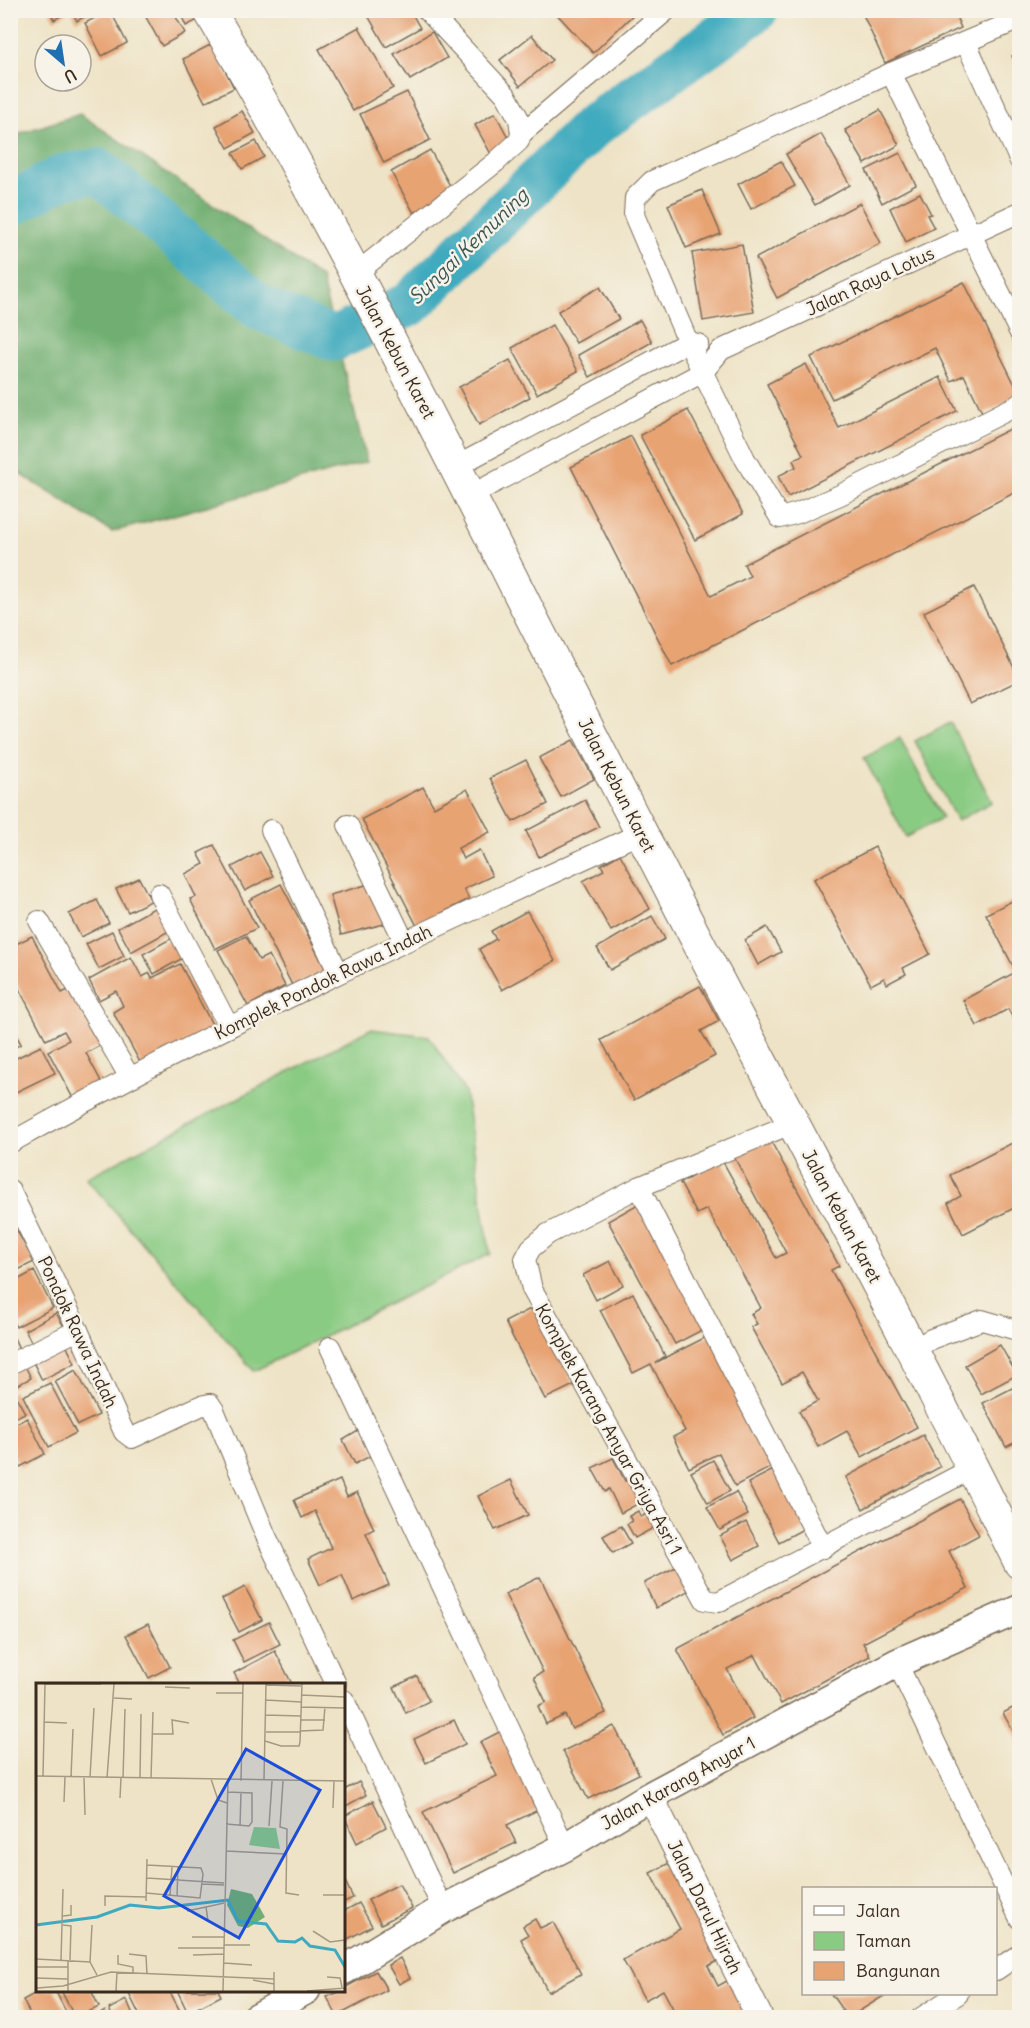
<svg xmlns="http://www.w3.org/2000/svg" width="1030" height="2028" font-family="Delius,sans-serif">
  <rect width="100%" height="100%" fill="#f7f3e8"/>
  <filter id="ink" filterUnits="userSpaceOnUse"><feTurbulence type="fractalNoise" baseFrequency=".0167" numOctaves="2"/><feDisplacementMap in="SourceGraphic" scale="12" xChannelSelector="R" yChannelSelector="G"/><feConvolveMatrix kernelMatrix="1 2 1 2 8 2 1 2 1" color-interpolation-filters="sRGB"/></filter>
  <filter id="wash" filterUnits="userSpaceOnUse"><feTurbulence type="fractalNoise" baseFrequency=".008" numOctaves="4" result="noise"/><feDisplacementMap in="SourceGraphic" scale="24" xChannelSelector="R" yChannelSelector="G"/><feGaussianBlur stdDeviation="1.35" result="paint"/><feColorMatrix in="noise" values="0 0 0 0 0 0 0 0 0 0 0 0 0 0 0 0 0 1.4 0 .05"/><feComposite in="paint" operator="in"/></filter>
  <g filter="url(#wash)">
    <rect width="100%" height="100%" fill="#eee3c6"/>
    <g fill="#8acb83" stroke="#627a50" stroke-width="1.5">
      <polygon points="950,722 992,802 957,821 915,741"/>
      <polygon points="900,738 942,818 906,837 864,758"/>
      <polygon points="370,1029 429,1036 465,1092 490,1254 254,1371 86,1178"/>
    </g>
    <polygon fill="#6faf71" stroke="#556c48" stroke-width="1.5" points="80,114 321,278 367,462 112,532 11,468 11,136"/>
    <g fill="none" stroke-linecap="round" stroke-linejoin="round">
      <polyline stroke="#3faabe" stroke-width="45" points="10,205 64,176 99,171 260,308 334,339 410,304 593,126 756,10"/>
    </g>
    <g id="blocks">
      <g fill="#e8a373">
        <polygon points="49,10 67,10 68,12 54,20"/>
        <polygon points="71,10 96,10 77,21"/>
        <polygon points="110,10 127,43 102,56 85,23"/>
        <polygon points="142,10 172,10 185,33 162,46"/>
        <polygon points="179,10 198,10 202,18 186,26"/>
        <polygon points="369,10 410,10 420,28 386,47 366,12"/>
        <polygon points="553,10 638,10 593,53"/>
        <polygon points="861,10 953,10 961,28 885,63"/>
        <polygon points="359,27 393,88 353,111 319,49"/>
        <polygon points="432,32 447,58 410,80 394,54"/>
        <polygon points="532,35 552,60 520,86 500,60"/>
        <polygon points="212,44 234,88 205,102 183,59"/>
        <polygon points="1020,53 1020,71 1012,56"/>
        <polygon points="407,92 430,140 384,163 360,114"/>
        <polygon points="880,110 899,145 865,164 845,130"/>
        <polygon points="242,111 255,133 228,148 216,126"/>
        <polygon points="495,113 511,143 491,154 475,125"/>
        <polygon points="821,134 850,185 815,205 786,154"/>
        <polygon points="256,141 264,157 242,169 233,153"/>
        <polygon points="430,150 453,191 414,213 391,172"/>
        <polygon points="900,153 916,185 882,203 866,170"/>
        <polygon points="781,161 795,186 751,209 738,184"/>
        <polygon points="702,190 721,234 686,248 668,205"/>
        <polygon points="920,193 931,214 927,215 934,228 906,242 890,208"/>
        <polygon points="860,203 881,243 777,298 756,258"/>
        <polygon points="742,244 754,312 703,321 692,253"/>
        <polygon points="964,282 1020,395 983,414 964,375 951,381 935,348 832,399 811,357"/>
        <polygon points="600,287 619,319 576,343 558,311"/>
        <polygon points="640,320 652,342 590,377 578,355"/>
        <polygon points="552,325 578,371 537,394 512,348"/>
        <polygon points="510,360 530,397 479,425 459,387"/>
        <polygon points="806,364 839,428 940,377 957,411 788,497 778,476 796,467 793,460 803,455 767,384"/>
        <polygon points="688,410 743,514 695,540 640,435"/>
        <polygon points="1020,424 1020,490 672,666 571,467 631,436 711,596 750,576 744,564"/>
        <polygon points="974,587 1020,680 970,704 924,612"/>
        <polygon points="573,740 594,779 561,797 539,758"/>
        <polygon points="526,760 548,804 513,822 490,778"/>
        <polygon points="423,787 434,807 467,789 490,832 458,848 463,859 479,850 492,876 464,889 469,899 417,926 362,819"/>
        <polygon points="585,800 599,827 539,857 526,831"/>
        <polygon points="214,845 257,928 215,949 190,899 196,897 185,874 204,864 198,853"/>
        <polygon points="875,847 930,954 903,968 906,974 887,984 884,978 871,985 814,879"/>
        <polygon points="260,852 273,876 245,891 232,867"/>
        <polygon points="620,854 650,909 611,931 583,881 604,870 601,865"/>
        <polygon points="139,878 151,901 128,912 116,889"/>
        <polygon points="373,883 384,924 341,935 330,895"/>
        <polygon points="281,884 326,970 293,987 249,900"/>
        <polygon points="1020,897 1020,1031 1008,1009 977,1026 963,1000 1016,972 986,914"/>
        <polygon points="97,900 109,923 81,937 69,914"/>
        <polygon points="156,907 169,931 131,952 118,928"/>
        <polygon points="527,911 555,961 502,990 479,949 496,939 491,931"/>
        <polygon points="652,916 665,939 610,970 597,948"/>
        <polygon points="767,927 781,952 758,965 745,940"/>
        <polygon points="112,931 124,956 99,969 86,944"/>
        <polygon points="32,936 62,993 74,987 103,1044 86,1053 104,1087 75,1102 48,1051 69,1040 64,1031 46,1040 15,981 10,982 10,947"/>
        <polygon points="246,936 259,960 269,955 285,986 248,1006 218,950"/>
        <polygon points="172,938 183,958 154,974 143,954"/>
        <polygon points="131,957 142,977 150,973 152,978 180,964 214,1028 142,1066 113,1012 123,1006 116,991 99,1000 89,980"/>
        <polygon points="700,986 719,1021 701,1031 715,1056 634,1100 601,1040"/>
        <polygon points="10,1024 21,1044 10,1050"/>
        <polygon points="41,1046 55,1073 14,1093 10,1086 10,1061"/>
        <polygon points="768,1136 839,1266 831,1270 917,1427 862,1457 847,1431 818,1447 799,1411 818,1401 802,1372 782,1383 751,1327 757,1324 751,1314 761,1308 707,1209 697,1214 680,1183 722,1160 776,1258 786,1253 733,1155"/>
        <polygon points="1020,1139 1020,1205 963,1234 948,1203 961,1196 950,1175"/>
        <polygon points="640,1203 708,1327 675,1344 608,1221"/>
        <polygon points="15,1227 34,1262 10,1274 10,1229"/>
        <polygon points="610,1261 623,1285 596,1300 583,1275"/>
        <polygon points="34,1271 53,1308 16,1327 10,1316 10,1284"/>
        <polygon points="633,1293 665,1356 655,1363 712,1334 777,1464 735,1486 719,1453 689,1468 673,1437 685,1431 651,1364 633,1373 600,1310"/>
        <polygon points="534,1307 574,1385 545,1399 505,1322"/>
        <polygon points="56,1313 64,1327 32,1343 25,1330"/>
        <polygon points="14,1338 20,1351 10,1356 10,1340"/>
        <polygon points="64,1341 75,1363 42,1380 31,1358"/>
        <polygon points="1000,1345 1017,1375 981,1394 965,1365"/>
        <polygon points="23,1362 31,1378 10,1389 10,1368"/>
        <polygon points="76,1370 99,1415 78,1425 55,1381"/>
        <polygon points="50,1383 76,1433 49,1447 23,1396"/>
        <polygon points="1020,1384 1020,1440 1006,1447 983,1403"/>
        <polygon points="13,1391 25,1413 10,1420 10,1392"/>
        <polygon points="27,1418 45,1454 20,1467 10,1449 10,1426"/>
        <polygon points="363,1428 376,1453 355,1464 343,1440"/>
        <polygon points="923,1435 940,1467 863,1509 846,1477"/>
        <polygon points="613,1458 625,1481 629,1479 641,1502 621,1513 609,1489 605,1492 592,1468"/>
        <polygon points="713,1460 730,1491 708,1503 691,1472"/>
        <polygon points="779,1467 809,1526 779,1542 748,1483"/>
        <polygon points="340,1480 347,1497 357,1492 374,1529 366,1533 389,1585 353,1601 342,1575 320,1585 308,1559 331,1548 315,1511 302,1518 294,1500"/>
        <polygon points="511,1480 528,1515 495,1530 478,1496"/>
        <polygon points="736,1492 748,1515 720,1530 707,1507"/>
        <polygon points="960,1499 979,1535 949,1551 968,1588 863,1643 870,1656 781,1704 755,1655 727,1669 753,1718 723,1735 677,1649"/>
        <polygon points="638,1511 641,1517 650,1512 657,1526 635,1538 627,1524 632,1521 629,1516"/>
        <polygon points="746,1522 759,1546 733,1560 720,1536"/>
        <polygon points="621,1526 631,1543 613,1553 603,1536"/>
        <polygon points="676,1567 688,1591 656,1608 644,1583"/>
        <polygon points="540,1577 606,1713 572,1729 565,1715 546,1724 538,1706 546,1702 534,1677 543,1672 505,1594"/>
        <polygon points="245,1587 262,1620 239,1632 222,1599"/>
        <polygon points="269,1622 280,1644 244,1662 233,1640"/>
        <polygon points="148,1624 170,1667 149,1678 126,1635"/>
        <polygon points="275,1651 292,1684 240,1684 234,1673"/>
        <polygon points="417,1676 429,1701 406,1713 394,1687"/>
        <polygon points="1020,1704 1020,1744 1003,1713"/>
        <polygon points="454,1720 465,1744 426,1763 414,1739"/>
        <polygon points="614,1726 639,1774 588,1799 563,1751"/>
        <polygon points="503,1730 542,1808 507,1825 516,1843 453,1873 423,1812 497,1776 480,1742"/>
        <polygon points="359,1782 366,1795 344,1807 344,1790"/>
        <polygon points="373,1801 386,1827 357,1843 344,1816"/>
        <polygon points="675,1860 727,1956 708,1966 718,1986 736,1976 759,2018 678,2018 663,1990 645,2000 623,1960 680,1929 650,1873"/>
        <polygon points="344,1879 353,1898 344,1902"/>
        <polygon points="399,1884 412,1908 381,1924 368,1900"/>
        <polygon points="359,1903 372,1926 344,1941 344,1911"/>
        <polygon points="535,1919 540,1928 553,1922 581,1974 548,1992 521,1939 528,1935 523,1926"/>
        <polygon points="400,1958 410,1978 399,1984 388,1965"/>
        <polygon points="376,1971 387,1990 337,2016 327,1997 344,1990 344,1988"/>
        <polygon points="41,1990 55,1990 69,2018 32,2018 23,2000"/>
        <polygon points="61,1990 91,1990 99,2007 75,2018"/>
        <polygon points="127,1990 169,1990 182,2015 176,2018 141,2018"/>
        <polygon points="177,1990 218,1990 221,1996 188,2013"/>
        <polygon points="831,1994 887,1994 848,2018"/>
        <polygon points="126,2000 135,2018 113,2018 109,2009"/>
        <polygon points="105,2011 108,2018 93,2018"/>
      </g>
    </g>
  </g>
  <g filter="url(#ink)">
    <use href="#blocks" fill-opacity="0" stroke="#7a6b59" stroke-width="1.5"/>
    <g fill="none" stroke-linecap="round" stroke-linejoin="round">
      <defs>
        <g id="minor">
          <polyline points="1020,19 891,73 652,181 635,198 634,215 688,342 745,459 780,518 798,513 840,495 1020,404"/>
          <polyline points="966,43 1020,161"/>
          <polyline points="891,73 1020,333"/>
          <polyline points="521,134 667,10"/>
          <polyline points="355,274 496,162 519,141 521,134 519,119 506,95 427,10"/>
          <polyline points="455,467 688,342 698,344"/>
          <polyline points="471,495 703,372 721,350 1020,212"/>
          <polyline points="348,825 404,941"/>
          <polyline points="271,830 338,972"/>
          <polyline points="159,894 229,1027"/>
          <polyline points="39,921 129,1076"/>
          <polyline points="793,1123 639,1187 548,1234 531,1248 525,1259 532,1289 705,1600 718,1602 973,1468"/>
          <path d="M10 1143C215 1028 427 930 641 833"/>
          <polyline points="639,1187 823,1548"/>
          <polyline points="10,1190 78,1330 124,1432 132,1438 200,1406 210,1404 214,1410 266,1536 336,1684"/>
          <polyline points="330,1347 565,1847"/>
          <polyline points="912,1351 931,1339 982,1320 1020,1331"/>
          <polyline points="10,1364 78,1330"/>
          <polyline points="897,1663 1020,1919"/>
          <polyline points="344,1700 443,1909"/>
          <polyline points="996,1970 1020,1954"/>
          <polyline points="921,2018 958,1994"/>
        </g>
        <polyline id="tertiary" points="650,1796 760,2018"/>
        <g id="secondary">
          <polyline points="344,1970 443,1909 565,1847 650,1796 897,1663 1020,1609"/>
          <polyline points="256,2018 306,1990"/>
        </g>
        <path id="primary" d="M209 10C367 279 500 560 643 836 768 1079 899 1318 1020 1563"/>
      </defs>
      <use href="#minor" stroke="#7a6b59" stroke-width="22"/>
      <use href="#tertiary" stroke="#7a6b59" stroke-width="28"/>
      <use href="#secondary" stroke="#7a6b59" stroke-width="31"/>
      <use href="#primary" stroke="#7a6b59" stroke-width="34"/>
      <use href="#minor" stroke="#fff" stroke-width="20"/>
      <use href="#tertiary" stroke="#fff" stroke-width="26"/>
      <use href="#secondary" stroke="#fff" stroke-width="28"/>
      <use href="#primary" stroke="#fff" stroke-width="32"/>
    </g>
  </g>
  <g text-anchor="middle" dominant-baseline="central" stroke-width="5" stroke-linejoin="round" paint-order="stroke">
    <g font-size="18" fill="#3b2a1e" stroke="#f7f3e8">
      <text transform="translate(870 281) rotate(-25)">Jalan Raya Lotus</text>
      <text transform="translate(396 352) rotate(62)">Jalan Kebun Karet</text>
      <text transform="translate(617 785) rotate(63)">Jalan Kebun Karet</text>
      <text transform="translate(323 982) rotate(-26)">Komplek Pondok Rawa Indah</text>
      <text transform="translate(842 1216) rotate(62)">Jalan Kebun Karet</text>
      <text transform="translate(78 1332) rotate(65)">Pondok Rawa Indah</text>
      <text transform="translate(609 1429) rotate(61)">Komplek Karang Anyar Griya Asri 1</text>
      <text transform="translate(678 1783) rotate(-29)">Jalan Karang Anyar 1</text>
      <text transform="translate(705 1907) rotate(64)">Jalan Darul Hijrah</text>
    </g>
    <g font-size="20" font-style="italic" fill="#3c5756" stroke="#f7f3e8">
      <text transform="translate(468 246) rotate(-44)">Sungai Kemuning</text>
    </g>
  </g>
  <g transform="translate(36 1683)">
    <rect width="309" height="309" fill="#eee3c6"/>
    <path d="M218 144 240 145 244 166 213 162Z" fill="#8acb83"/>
    <path d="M195 206 216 211 229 234 212 245 202 243 191 222Z" fill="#6faf71"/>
    <path fill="none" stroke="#3faabe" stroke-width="3" d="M0 242 61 234 94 222 123 225 192 217 202 238 230 241 242 258 259 259 266 255 274 263 299 267 309 284"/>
    <path fill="none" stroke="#a69983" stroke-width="1.5" d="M9 1H65M230 2 265 3M129 4 154 5M180 10H207M265 12 309 14M78 15 96 16M230 17 265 19M265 24 309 25M229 32 265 33M264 37H289M8 39 31 40M264 48 287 47 289 24M230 49H264M116 51H137L136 37 153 40M229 58 245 63H263L264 59M264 59 266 1M0 93 309 98M7 93 9 1M35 94 37 46M48 94 49 132M54 94 58 25M71 95 78 1M87 95 89 26M104 95 105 31M115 95 117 29M175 96 182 117 191 120M228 96 230 1M205 98 207 1M247 98 244 144 251 146 250 210 263 212M84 115 85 95M28 119 29 94M297 125 298 98M190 141 213 143 216 139V110L191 109M204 143 205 109M233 143 236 98M190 168 250 171M111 195 188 200M166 201 188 202M110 210 164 215 167 191 165 185 111 182M134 212 136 184M287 212H309M141 213 142 184M110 218 111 176M69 223V213L110 214M151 228 170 224M27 233 35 232V222M172 238 170 224 188 220M27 242 35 243 34 277M277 248 294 259 309 257M156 254H188M188 262H214M142 265H188M93 271 110 273 111 291M82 272V281L97 284V290M157 272 188 271M0 276 54 279 61 292M25 277 27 206M54 279 56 242M188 280 216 282M0 284H32M291 294 304 295 306 304M0 295 32 296M217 297 238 301M1 305 27 303 75 289 238 296M32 308V277M80 308 81 289M187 308 192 96M238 308V289M271 308 309 305"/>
    <path fill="#1d4ed8" fill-opacity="0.15" stroke="#1d4ed8" stroke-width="3" d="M210 66 284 107 203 255 128 213Z"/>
    <rect width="309" height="309" fill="none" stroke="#3b2a1e" stroke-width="3"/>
  </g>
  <rect width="1030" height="2028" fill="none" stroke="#f7f3e8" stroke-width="36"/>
  <rect x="802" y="1887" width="195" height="108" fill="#f7f3e8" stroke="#aca397" stroke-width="1.5"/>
  <rect x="814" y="1906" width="30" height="9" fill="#ffffff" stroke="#aca397" stroke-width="1.5"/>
  <text x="856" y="1917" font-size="18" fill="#3b2a1e">Jalan</text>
  <rect x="814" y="1932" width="30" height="18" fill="#8acb83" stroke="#aca397" stroke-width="1.5"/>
  <text x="856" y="1947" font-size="18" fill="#3b2a1e">Taman</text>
  <rect x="814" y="1962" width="30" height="18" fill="#e8a373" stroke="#aca397" stroke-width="1.5"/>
  <text x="856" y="1977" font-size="18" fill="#3b2a1e">Bangunan</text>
  <g transform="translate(63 63) rotate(151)"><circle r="28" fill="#f7f3e8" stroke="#aca397" stroke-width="1.5"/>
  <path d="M0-4.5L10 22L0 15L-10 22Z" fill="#1f6fb2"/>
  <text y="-9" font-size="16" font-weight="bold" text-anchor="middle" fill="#3b2a1e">U</text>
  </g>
</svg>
